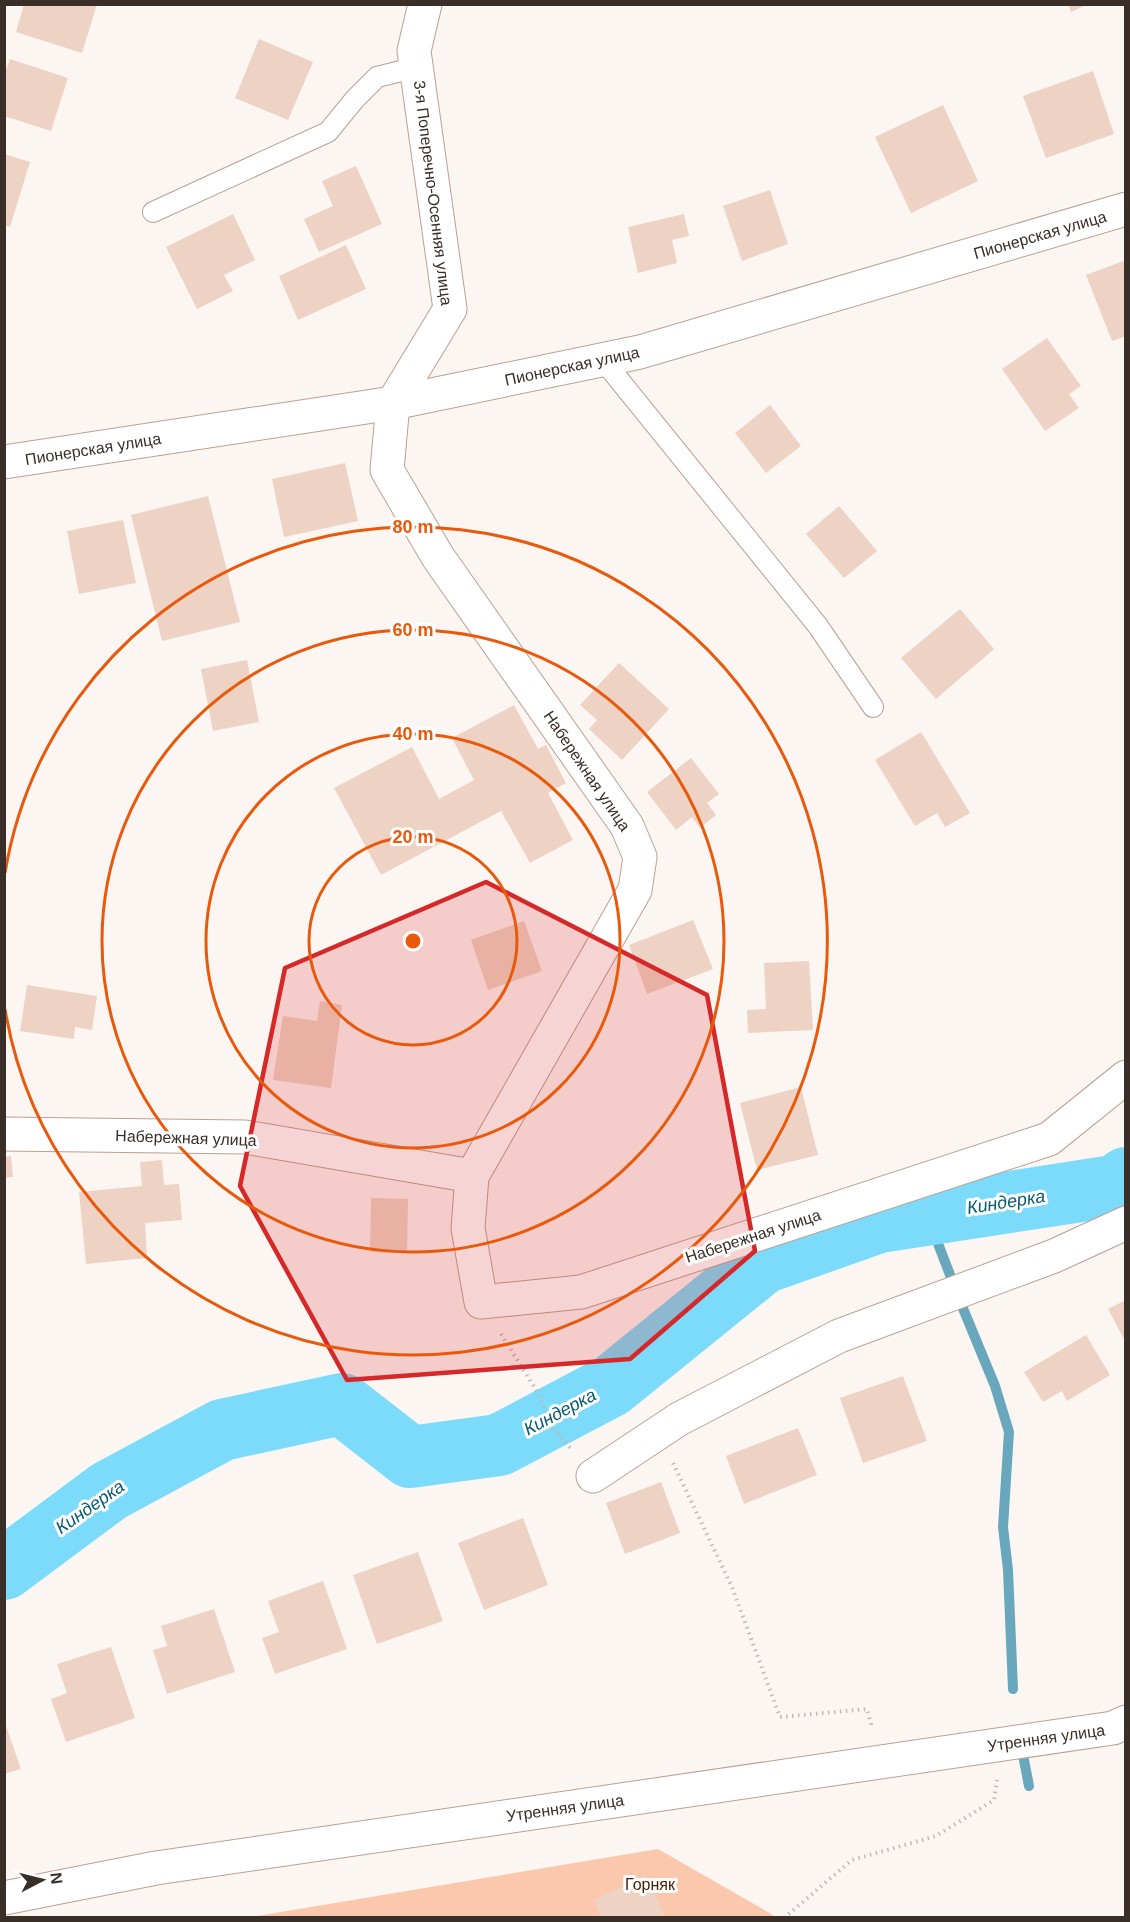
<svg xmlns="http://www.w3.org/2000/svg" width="1130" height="1922" font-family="Helvetica,sans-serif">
  <rect width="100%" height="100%" fill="#fcf6f3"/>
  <polygon fill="#fcc8ad" points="658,1849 773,1915 772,1918 245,1918"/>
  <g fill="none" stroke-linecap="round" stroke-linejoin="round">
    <g stroke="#68a7bc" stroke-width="10">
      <polyline points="927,1215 952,1280"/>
      <polyline points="962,1306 995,1386 1009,1432 1003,1527 1008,1570 1013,1689"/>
      <polyline points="1024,1760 1029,1786"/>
    </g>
    <polyline stroke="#7cdbfb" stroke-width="62" points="4,1569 109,1491 222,1430 342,1404 410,1457 499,1445 611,1386 763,1263 879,1222 1114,1186 1126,1178"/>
  </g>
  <g fill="#eed2c3">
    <polygon points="24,4 97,4 82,53 16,32"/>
    <polygon points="1068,4 1088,4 1071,12"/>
    <polygon points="259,39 313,62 288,120 235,98"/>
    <polygon points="10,59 68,78 51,131 4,116 4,75"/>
    <polygon points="1093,71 1114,134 1046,158 1023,96"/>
    <polygon points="943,105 978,181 911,213 875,137"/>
    <polygon points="4,154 30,162 10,227 4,225"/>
    <polygon points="356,166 382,224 319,252 304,219 333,206 322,181"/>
    <polygon points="770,190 788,244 742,261 723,206"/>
    <polygon points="233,214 255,260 224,275 233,291 197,309 166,247"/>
    <polygon points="684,214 689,236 672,240 677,263 638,273 628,227"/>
    <polygon points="346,245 366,289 298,320 279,276"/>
    <polygon points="1126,260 1126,336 1112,341 1086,275"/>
    <polygon points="1047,338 1081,386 1069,394 1079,408 1045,431 1002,369"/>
    <polygon points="770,405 801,446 766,473 735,433"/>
    <polygon points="345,463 358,521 284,537 272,479"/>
    <polygon points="208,496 240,622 162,641 131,515"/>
    <polygon points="839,506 877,551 844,578 806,534"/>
    <polygon points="123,520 136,583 79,594 67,531"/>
    <polygon points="960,609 994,649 936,699 901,658"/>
    <polygon points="247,660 259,722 213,731 201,669"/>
    <polygon points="619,663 669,709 622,760 589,729 597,720 580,705"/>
    <polygon points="514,705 538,749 546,745 566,783 548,793 573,840 530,863 501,811 381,875 334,788 412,747 439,799 474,780 452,738"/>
    <polygon points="921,732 970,813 945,827 937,813 915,826 875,760"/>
    <polygon points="691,758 719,794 707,803 716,815 700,828 692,817 676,830 647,792"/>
    <polygon points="693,920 713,969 647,994 629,945"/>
    <polygon points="524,921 542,971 488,990 471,940"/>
    <polygon points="809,961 813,1030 748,1033 747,1010 766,1009 764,963"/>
    <polygon points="27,985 97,996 92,1030 75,1027 74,1039 20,1031"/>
    <polygon points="320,1001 342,1005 331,1088 273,1080 283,1016 317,1021"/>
    <polygon points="801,1087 818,1155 757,1170 740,1103"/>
    <polygon points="11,1156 13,1177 4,1178 4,1157"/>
    <polygon points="162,1160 164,1185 179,1184 182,1220 145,1223 147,1258 86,1264 79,1192 142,1186 140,1162"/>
    <polygon points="371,1198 408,1199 407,1253 370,1252"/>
    <polygon points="1126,1300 1126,1343 1108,1309"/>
    <polygon points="1086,1335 1110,1375 1067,1401 1062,1391 1043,1402 1024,1372"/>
    <polygon points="903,1376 927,1441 863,1463 840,1398"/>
    <polygon points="798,1428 817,1475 744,1504 726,1456"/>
    <polygon points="661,1482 680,1533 625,1554 606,1503"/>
    <polygon points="523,1518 548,1585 484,1610 458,1543"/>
    <polygon points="418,1552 443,1621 377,1644 353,1575"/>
    <polygon points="323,1581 347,1649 275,1674 262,1638 279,1632 268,1601"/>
    <polygon points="214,1609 235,1672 167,1694 153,1650 167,1646 161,1626"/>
    <polygon points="111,1647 135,1718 66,1742 51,1699 67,1693 57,1664"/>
    <polygon points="4,1720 21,1769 4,1774"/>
    <polygon points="646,1875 666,1918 602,1918 594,1900"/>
  </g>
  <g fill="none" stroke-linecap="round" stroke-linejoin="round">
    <defs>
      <g id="lane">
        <polyline points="153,212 328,132 355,99 377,77 417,67"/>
        <polyline points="603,360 818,626 873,707"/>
      </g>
      <g id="street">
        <polyline points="425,4 414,51 450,309 393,403 387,470 438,557 627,826 640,857 635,890 472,1176 468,1228 481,1302 581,1292 1049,1139 1126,1077"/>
        <polyline points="4,462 393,403 640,352 1126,209"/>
        <polyline points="4,1134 245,1137 472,1176"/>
        <polyline points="593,1476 679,1419 839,1336 1054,1256 1126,1223"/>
      </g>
      <polyline id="secondary" points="4,1898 156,1868 1113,1728 1126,1722"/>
    </defs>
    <use href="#lane" stroke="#bba092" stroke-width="22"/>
    <use href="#street" stroke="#bba092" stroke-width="35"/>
    <use href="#secondary" stroke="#bba092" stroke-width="35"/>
    <g stroke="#c0b9b5" stroke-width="4" stroke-dasharray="1.5 4.5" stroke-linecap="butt">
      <polyline points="501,1334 535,1388 554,1428 572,1450"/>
      <polyline points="673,1463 732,1587 780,1717 867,1709 872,1728"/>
      <polyline points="784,1918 852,1860 936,1836 994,1800 997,1780"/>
    </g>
    <use href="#lane" stroke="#fff" stroke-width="20"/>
    <use href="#street" stroke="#fff" stroke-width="33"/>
    <use href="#secondary" stroke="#fff" stroke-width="33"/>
  </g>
  <path fill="#d62828" fill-opacity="0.2" stroke="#d62828" stroke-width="4.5" stroke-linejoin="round" d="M486 882 707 995 755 1251 630 1359 347 1380 240 1186 285 968Z"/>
  <g fill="none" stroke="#e8590c" stroke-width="3">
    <circle cx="413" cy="941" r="104"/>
    <circle cx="413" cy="941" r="207"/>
    <circle cx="413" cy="941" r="311"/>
    <path d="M5 873A414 414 0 1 1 5 1009"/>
  </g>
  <g text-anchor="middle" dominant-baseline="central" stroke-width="6" stroke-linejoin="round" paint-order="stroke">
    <g font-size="16" fill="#392e28" stroke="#fff">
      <text transform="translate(433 193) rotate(83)">3-я Поперечно-Осенняя улица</text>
      <text transform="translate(1040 235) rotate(-16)">Пионерская улица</text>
      <text transform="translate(572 366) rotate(-12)">Пионерская улица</text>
      <text transform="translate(93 449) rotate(-9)">Пионерская улица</text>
      <text transform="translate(587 771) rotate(56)">Набережная улица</text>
      <text transform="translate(186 1138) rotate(2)">Набережная улица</text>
      <text transform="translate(753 1236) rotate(-18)">Набережная улица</text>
      <text transform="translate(1046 1738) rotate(-8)">Утренняя улица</text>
      <text transform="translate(565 1808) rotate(-8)">Утренняя улица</text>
    </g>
    <g font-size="16" fill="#491d00" stroke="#fff">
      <text x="650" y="1884">Горняк</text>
    </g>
    <g font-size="18" font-style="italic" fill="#075a70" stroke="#fff">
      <text transform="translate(1006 1202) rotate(-9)">Киндерка</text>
      <text transform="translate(560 1412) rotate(-28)">Киндерка</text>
      <text transform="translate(90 1507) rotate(-35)">Киндерка</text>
    </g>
  </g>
  <circle cx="413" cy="941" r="9" fill="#e8590c" stroke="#fff" stroke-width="3"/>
  <g font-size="18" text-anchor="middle" font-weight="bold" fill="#e8590c" stroke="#fff" stroke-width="6" stroke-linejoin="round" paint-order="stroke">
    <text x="413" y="533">80 m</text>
    <text x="413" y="636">60 m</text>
    <text x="413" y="740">40 m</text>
    <text x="413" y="843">20 m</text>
  </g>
  <rect width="1130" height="1922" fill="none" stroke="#392e28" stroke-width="12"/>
  <g transform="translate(42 1880) rotate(83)" stroke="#ffffff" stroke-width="4.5" paint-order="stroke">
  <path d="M0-4.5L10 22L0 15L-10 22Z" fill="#392e28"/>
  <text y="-9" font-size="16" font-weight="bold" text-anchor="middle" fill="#392e28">N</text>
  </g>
</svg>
